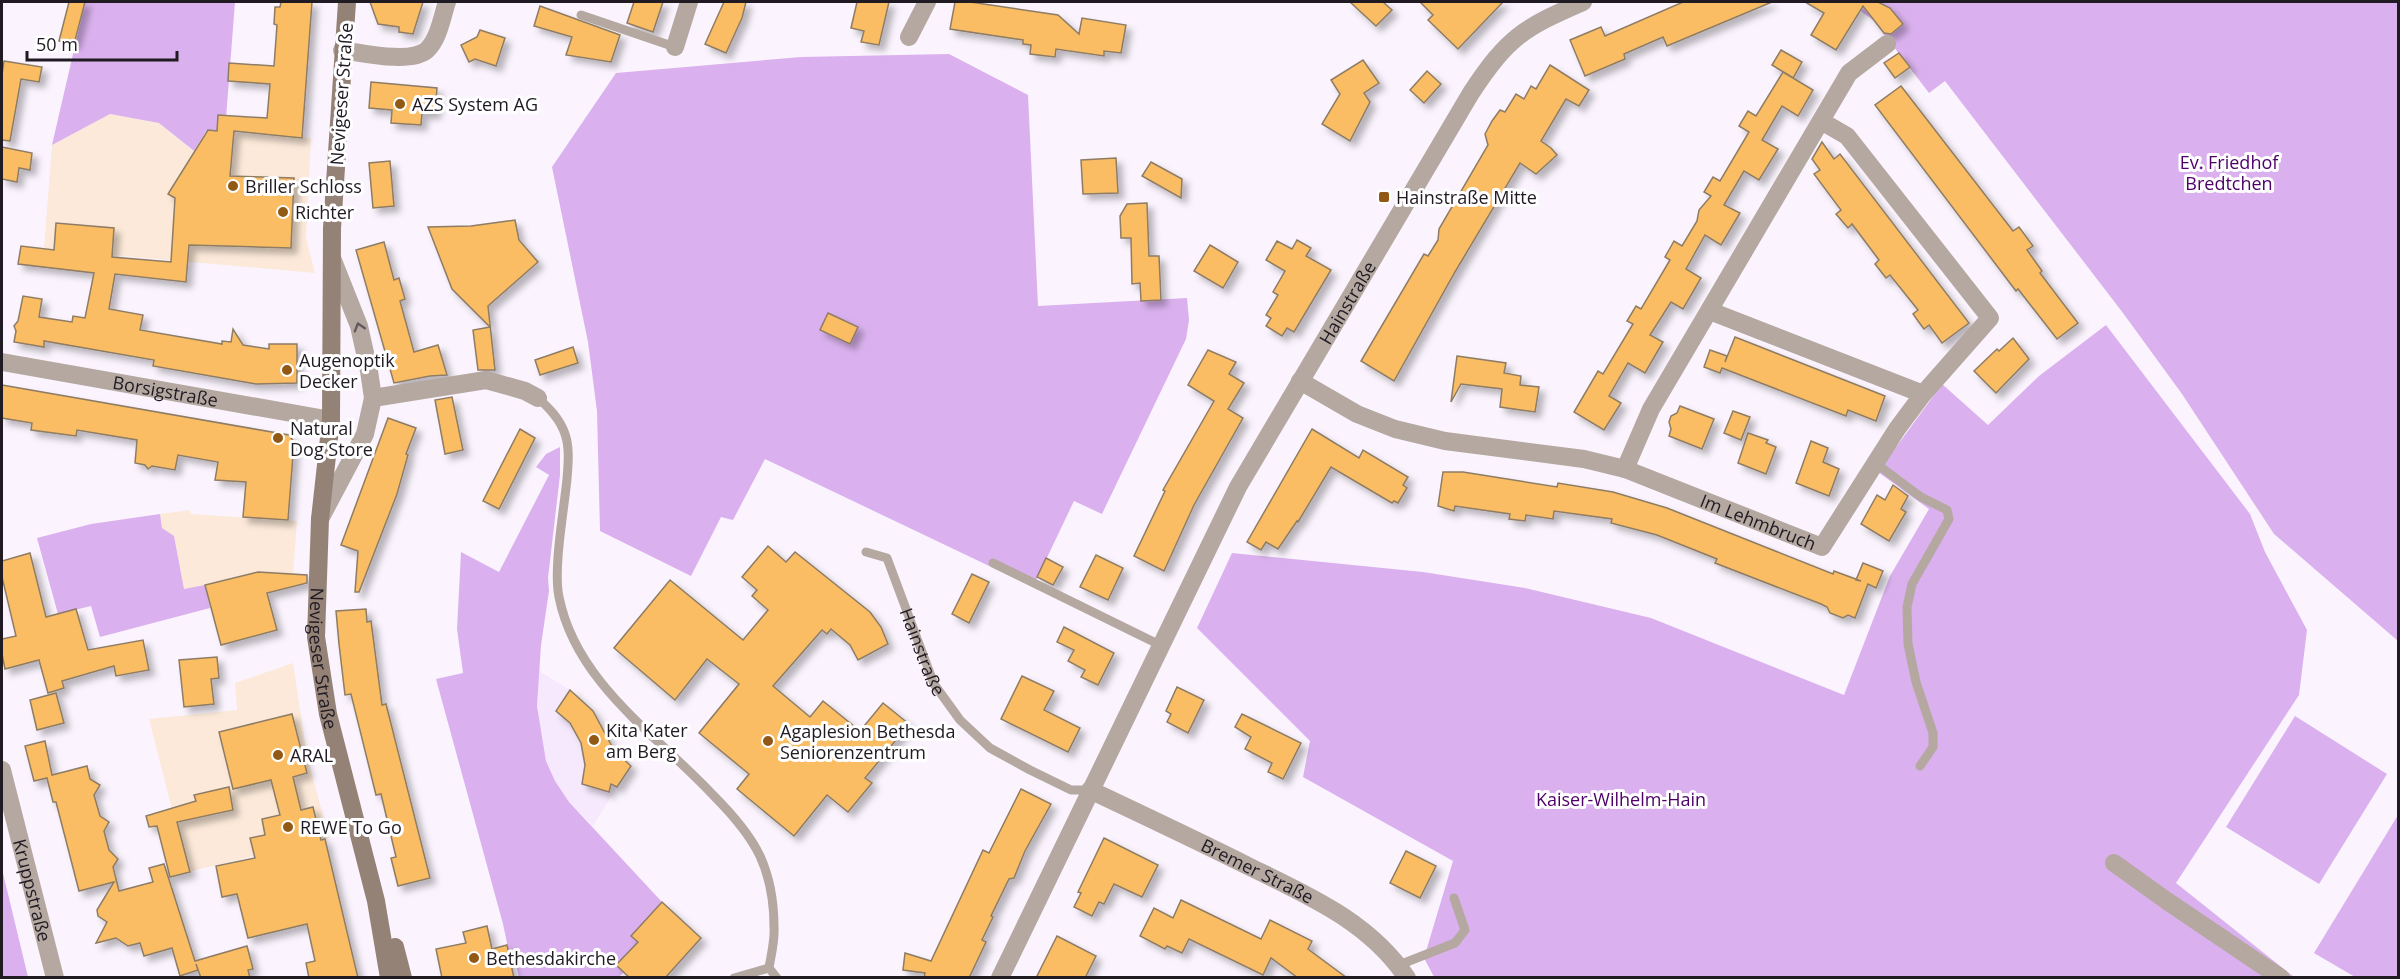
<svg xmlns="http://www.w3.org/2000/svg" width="2400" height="979" font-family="'Open Sans',sans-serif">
  <defs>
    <filter id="shadow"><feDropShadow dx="5.5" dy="5.5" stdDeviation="3" flood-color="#0004"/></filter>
  </defs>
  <rect width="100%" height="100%" fill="#fbf4fe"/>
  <g fill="#fce9d9">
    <polygon points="110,114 159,123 193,151 206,131 311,138 306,238 315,273 44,249 52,145"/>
    <polygon points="190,510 191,514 297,521 292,587 210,608 205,585 184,590 174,536 162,528 160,514"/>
    <polygon points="293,663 307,756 329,838 188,872 149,719 237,710 235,683"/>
  </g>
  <polygon fill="#f6e9fd" points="539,671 570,690 556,711 570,723 581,743 585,765 582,784 608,792 611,784 617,787 593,826 569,802 555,781 546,761 537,706"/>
  <g fill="#dab1ee">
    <polygon points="85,2 235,2 225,131 206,131 194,151 159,123 110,114 52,145"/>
    <polygon points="1848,2 2398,2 2398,641 2274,534 2182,394 2123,313 1945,81 1929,93 1873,20"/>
    <polygon points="949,54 1028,95 1038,306 1187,298 1189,320 1186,339 1102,514 1074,501 1033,587 765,459 733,520 721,517 691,576 600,531 597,411 588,342 552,167 616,73 801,57"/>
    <polygon points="2106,325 2250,514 2265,552 2307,630 2299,695 2176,883 2294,977 1434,977 1424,958 1453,861 1303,777 1310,741 1197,628 1232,553 1423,572 1525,588 1651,618 1844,695 1890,576 1929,509 1878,472 1942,384 1988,425 2039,376"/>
    <polygon points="560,447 560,475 548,578 549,591 541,645 537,706 546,761 555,781 569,802 662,902 631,936 638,942 616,965 624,972 619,977 519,977 516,966 512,967 503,924 436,679 463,673 457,629 461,552 499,572 549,475 536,467 546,454"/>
    <polygon points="160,514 162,528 174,536 184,589 205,585 210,608 100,637 91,606 58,614 37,538 91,524"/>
    <polygon points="2295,716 2387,774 2319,884 2226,827"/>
    <polygon points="2398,815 2398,977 2355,977 2314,953"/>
    <polygon points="2,869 28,977 2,977"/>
  </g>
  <g fill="#fabd63" stroke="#8e7c65" stroke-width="1.5" filter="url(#shadow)">
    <polygon points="69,2 85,2 74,44 59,41"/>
    <polygon points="281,2 312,2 302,138 234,131 230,176 294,178 291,248 189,245 186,282 115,274 109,309 143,315 140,330 222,344 222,341 231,342 233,329 243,345 269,349 269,344 297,344 297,383 256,384 153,366 154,360 44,341 44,347 14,342 16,331 14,326 18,321 23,296 42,299 39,317 72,322 73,316 85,318 94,273 18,264 21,246 54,250 56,223 114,228 112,257 171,262 175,198 168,194 208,130 217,131 218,115 267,118 270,84 228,81 229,63 274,66 277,25 274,24 275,7 280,7"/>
    <polygon points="370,2 423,2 413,34 399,32 399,27 378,24"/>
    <polygon points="634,2 663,2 653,32 627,23"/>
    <polygon points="724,2 746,2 742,18 726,53 705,44"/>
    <polygon points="857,2 889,2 879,45 861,42 864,31 851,28"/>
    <polygon points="955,2 970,2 1058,15 1079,34 1082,18 1126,25 1121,53 1104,51 1104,56 1056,49 1055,57 1030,54 1031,45 1023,44 1023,40 950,29"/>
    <polygon points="1350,2 1383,2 1392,10 1376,26"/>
    <polygon points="1420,2 1503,2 1458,49 1428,20 1433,15"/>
    <polygon points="1683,2 1772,2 1667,46 1663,37 1624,54 1625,59 1585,76 1570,40 1601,27 1605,36"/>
    <polygon points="1805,2 1878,2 1890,8 1903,24 1891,34 1884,33 1863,6 1836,50 1811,35 1824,13"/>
    <polygon points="540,6 620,35 611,62 566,55 572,37 534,26"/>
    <polygon points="480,30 505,38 496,66 475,59 469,62 461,45 477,37"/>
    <polygon points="1781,50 1802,62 1793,78 1772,65"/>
    <polygon points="1899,53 1910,67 1895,78 1884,63"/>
    <polygon points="1363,60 1379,83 1364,93 1370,102 1350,141 1322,124 1340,94 1331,80"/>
    <polygon points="4,61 42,67 39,82 21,79 10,141 2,140 2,75"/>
    <polygon points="1550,65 1589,90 1579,106 1566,99 1541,141 1551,148 1557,155 1536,174 1520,163 1455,272 1394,381 1361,361 1424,254 1428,256 1438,240 1439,229 1488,145 1485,134 1492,121 1500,110 1505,112 1516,94 1524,99 1531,86 1536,89"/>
    <polygon points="1427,71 1441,84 1424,103 1410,90"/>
    <polygon points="1783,72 1813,90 1798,116 1782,106 1762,140 1778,149 1759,180 1744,171 1724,205 1740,213 1721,245 1705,235 1686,269 1701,278 1683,309 1671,302 1650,335 1663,342 1645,373 1628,363 1609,396 1621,403 1604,430 1574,412 1598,371 1603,374 1633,324 1627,321 1636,306 1641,309 1670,260 1665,257 1674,241 1682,246 1697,221 1699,210 1711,196 1704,192 1713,177 1720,181 1749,132 1739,126 1748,111 1756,116"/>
    <polygon points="371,82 437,88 435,113 422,113 421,125 391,123 392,110 369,108"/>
    <polygon points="1901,86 2013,231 2019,227 2033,246 2027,250 2042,271 2040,273 2078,323 2057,339 2018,289 2016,291 1875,105"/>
    <polygon points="1822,142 1834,159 1840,154 1969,323 1942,343 1929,325 1924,329 1918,321 1913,314 1918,310 1890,275 1886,278 1875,264 1879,260 1852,224 1848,228 1836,214 1841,210 1814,174 1820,170 1812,159"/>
    <polygon points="2,147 32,153 30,170 19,168 17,182 2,179"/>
    <polygon points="1116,158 1118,193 1083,194 1081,160"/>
    <polygon points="390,161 394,206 373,208 369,163"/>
    <polygon points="1151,162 1182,179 1181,198 1142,176"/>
    <polygon points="1147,203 1149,256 1159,256 1161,300 1141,301 1140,283 1132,284 1131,238 1121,238 1120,216 1127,204"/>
    <polygon points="515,220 519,240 538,262 488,306 495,370 478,370 473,330 490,327 452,289 428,227 471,226"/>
    <polygon points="1297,240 1311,248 1306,256 1331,270 1294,332 1287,328 1282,336 1266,326 1271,318 1266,315 1278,295 1273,292 1285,271 1266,260 1277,241 1292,249"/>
    <polygon points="384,242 394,280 399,278 405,299 400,301 414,352 438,345 447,375 430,376 394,383 356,250"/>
    <polygon points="1210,245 1238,262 1223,288 1194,271"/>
    <polygon points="828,313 858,327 850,344 820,330"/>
    <polygon points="1735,337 1885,396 1876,421 1848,410 1846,416 1722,368 1720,373 1704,367 1710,350 1727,356 1725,362"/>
    <polygon points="2013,338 2029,359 1996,393 1974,371 1997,349 1999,351"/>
    <polygon points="573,347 578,363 540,375 535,360"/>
    <polygon points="1208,350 1236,362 1229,374 1244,383 1228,409 1243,418 1194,505 1164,571 1134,556 1165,491 1163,490 1214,401 1188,385"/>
    <polygon points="1457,356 1506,363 1504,373 1521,376 1520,385 1539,387 1535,412 1500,407 1502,389 1461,384 1451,402"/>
    <polygon points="2,385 289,435 294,442 288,520 243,517 246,482 215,480 218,462 178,455 175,470 152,466 148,469 145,465 135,463 137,440 77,430 76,436 31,430 32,423 2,418"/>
    <polygon points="452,397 463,450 445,454 435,400"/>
    <polygon points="1680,406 1714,419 1702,449 1669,436 1671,429 1669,422 1671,416 1677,413"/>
    <polygon points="1733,411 1750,417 1741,440 1724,433"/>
    <polygon points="388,418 416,428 406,454 408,455 397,494 359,592 355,592 358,551 341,545"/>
    <polygon points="520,429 535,438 499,509 483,501"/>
    <polygon points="1312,429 1359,458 1363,450 1408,477 1403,485 1407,488 1398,503 1394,501 1392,503 1331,467 1298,522 1297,521 1278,549 1266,542 1261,550 1247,542"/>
    <polygon points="1748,433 1768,440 1766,443 1776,447 1766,474 1738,463"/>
    <polygon points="1811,441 1828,448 1823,462 1839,469 1829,496 1796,483"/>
    <polygon points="1443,472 1463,472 1557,487 1558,483 1613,492 1667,508 1833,574 1834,571 1861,581 1856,580 1863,563 1883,571 1876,588 1868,584 1855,618 1848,615 1843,618 1830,613 1827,607 1821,604 1715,563 1717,559 1657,535 1611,523 1612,519 1554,511 1553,519 1526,515 1525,521 1509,519 1510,514 1455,506 1454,511 1438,506"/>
    <polygon points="1893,485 1908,496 1901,509 1906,512 1889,541 1861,524 1877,495 1885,500"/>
    <polygon points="768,546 786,562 795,552 870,612 881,627 888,644 858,660 850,645 831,629 827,634 822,630 773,686 810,717 823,701 860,731 883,703 909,724 865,778 872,783 848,812 827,795 794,836 737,789 749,774 699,733 739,684 707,659 675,700 614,648 670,580 743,640 768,610 752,596 757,590 742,577"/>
    <polygon points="30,553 46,617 76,609 88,650 143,640 149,670 116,676 114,666 62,681 64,688 48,693 39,660 5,669 2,654 2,639 16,636 2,577 2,561"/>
    <polygon points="1096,555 1123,568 1108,600 1080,587"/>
    <polygon points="1046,558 1063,567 1053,585 1037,577"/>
    <polygon points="258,572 307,575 307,583 267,593 277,630 221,645 205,585"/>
    <polygon points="972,574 989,582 969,623 952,614"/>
    <polygon points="366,609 367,622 371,621 382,705 386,704 430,878 398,886 391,858 396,857 381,794 376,795 351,694 345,695 339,644 336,611"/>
    <polygon points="1064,627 1114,653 1098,685 1081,677 1085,670 1068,661 1074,650 1057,642"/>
    <polygon points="217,657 219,678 211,679 214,704 184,707 179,660"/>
    <polygon points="1022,676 1054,691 1044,710 1080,728 1068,752 1001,719"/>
    <polygon points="1177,687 1204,700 1188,733 1167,722 1171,714 1166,711"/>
    <polygon points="570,690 593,711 614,750 631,766 617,787 611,784 609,792 582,784 585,765 581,743 570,723 556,711"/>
    <polygon points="56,693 64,723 37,730 30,700"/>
    <polygon points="292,714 307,773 293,777 301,810 313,807 321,840 325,839 358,978 309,978 306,963 315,961 307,924 248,938 237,894 222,897 216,866 255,858 250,838 265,835 262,819 280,815 271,780 233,789 219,732"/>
    <polygon points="1242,714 1301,743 1283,779 1268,772 1272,763 1245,749 1251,737 1235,727"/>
    <polygon points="45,741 52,775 87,766 90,779 100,785 94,795 100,816 109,822 104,831 109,850 118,859 113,867 119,891 153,882 149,868 164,864 195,961 247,946 253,969 248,970 250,978 201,978 196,964 198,970 180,976 172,948 144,956 140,943 128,946 116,938 96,943 107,922 98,916 97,910 114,882 79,891 56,802 53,802 47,778 34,781 25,746"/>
    <polygon points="229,787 233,810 177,822 190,872 170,877 157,826 149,827 146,816 196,801 194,795"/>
    <polygon points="1021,789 1051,804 1025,851 1014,878 1009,879 991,916 993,917 982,940 986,942 969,978 924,978 925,973 903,970 905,953 931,961 983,850 989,853"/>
    <polygon points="1104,838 1158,865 1142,897 1114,884 1104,904 1099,902 1092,916 1074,907 1081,893 1078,892"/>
    <polygon points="1406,851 1436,866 1420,898 1390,883"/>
    <polygon points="1181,900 1261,939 1270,920 1312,941 1308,949 1347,978 1298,978 1271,958 1263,975 1189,939 1182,953 1167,946 1165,949 1140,936 1154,908 1173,918"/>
    <polygon points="662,902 701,938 665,978 630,978 616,965 638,942 631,936"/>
    <polygon points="487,926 492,949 507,945 514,978 442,978 436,949 466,943 463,932"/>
    <polygon points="1057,936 1096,956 1085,978 1036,978"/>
  </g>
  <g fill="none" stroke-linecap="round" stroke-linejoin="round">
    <g stroke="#b4a8a1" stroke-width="9">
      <polyline points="581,15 675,47"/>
      <path d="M538 398C549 408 560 419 565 434 570 448 568 465 567 479 564 510 553 569 559 597 576 683 657 735 713 795 731 813 749 833 760 856 770 878 774 904 774 927 775 941 771 955 769 968L777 978"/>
      <polyline points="1874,462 1921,497 1947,510 1949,519 1912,584 1907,607 1908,644 1916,682 1933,733 1933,747 1920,766"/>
      <path id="s1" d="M866 552 887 558 934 684 960 720 990 748 1030 770 1071 790H1090"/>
      <polyline points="993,563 1160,645"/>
      <polyline points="1399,965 1455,943 1465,930 1454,898"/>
      <polyline points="734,978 769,968"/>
    </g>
    <g stroke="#b4a8a1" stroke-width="18">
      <polyline points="909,37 927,2"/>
      <polyline points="675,47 689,2"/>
      <path d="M342 50C363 53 411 64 427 50 439 38 442 17 447 2"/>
      <polyline points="1710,311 1923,394"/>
      <path id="s2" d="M2 362 331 420"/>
      <path id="s3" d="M1300 381 1357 414 1395 429 1445 441 1584 459 1625 469 1822 547 1897 429 1923 394 1990 318 1847 136 1821 121"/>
      <polyline points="373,398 486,380 525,391 538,398"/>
      <polyline points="1625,469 1651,409 1849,73 1887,44"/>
      <polyline points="320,519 365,434 373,398 369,371 359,326 332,258"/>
      <path id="s4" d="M2 770 55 978"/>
      <path id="s5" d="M1090 790C1143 815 1196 840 1248 866 1307 895 1369 921 1407 978"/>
      <polyline points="2114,863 2167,901 2281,978"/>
    </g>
    <path stroke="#b4a8a1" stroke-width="18" id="s6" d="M1000 978 1238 487 1471 93C1508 37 1523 28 1583 2"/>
    <g stroke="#948277" stroke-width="18">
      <path id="s7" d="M347 2 332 228 331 420 320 519 316 637 328 714 376 901 389 978"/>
      <polyline points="395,947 403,978"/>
    </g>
  </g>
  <defs><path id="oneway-chevron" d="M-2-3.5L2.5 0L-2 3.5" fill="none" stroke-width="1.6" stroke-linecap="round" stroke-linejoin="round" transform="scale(1.5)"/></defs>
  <use stroke="#635a5c" href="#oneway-chevron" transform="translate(359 327) rotate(-107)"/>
  <g fill="#925914" stroke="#fff" stroke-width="2">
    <circle cx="400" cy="104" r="6"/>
    <circle cx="233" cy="186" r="6"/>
    <rect x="1378" y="191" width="12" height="12" rx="3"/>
    <circle cx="283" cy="212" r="6"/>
    <circle cx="287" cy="370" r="6"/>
    <circle cx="278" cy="438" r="6"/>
    <circle cx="594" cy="740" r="6"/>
    <circle cx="768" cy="741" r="6"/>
    <circle cx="278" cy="755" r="6"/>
    <circle cx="288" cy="827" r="6"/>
    <circle cx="474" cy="958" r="6"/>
  </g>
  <g text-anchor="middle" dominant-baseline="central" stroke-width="6" stroke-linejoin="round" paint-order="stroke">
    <g font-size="18" fill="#201a23" stroke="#fff">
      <text transform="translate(341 94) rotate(-86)">Nevigeser Straße</text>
      <text stroke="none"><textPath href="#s6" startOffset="760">Hainstraße</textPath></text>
      <text stroke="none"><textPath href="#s2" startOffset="166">Borsigstraße</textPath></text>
      <text stroke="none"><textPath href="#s3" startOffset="484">Im Lehmbruch</textPath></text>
      <text stroke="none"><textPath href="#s1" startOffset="122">Hainstraße</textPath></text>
      <text stroke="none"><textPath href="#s7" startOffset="658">Nevigeser Straße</textPath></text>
      <text stroke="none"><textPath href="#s5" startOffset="186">Bremer Straße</textPath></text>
      <text stroke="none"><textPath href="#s4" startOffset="124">Kruppstraße</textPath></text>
    </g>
    <g font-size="18" fill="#201a23" stroke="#fff" text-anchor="start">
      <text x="412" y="104">AZS System AG</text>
      <text x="245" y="186">Briller Schloss</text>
      <text x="1396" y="197">Hainstraße Mitte</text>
      <text x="295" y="212">Richter</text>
      <text x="299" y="360">Augenoptik<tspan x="299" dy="21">Decker</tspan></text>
      <text x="290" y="428">Natural<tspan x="290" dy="21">Dog Store</tspan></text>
      <text x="606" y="730">Kita Kater<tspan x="606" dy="21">am Berg</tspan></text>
      <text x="780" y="731">Agaplesion Bethesda<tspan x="780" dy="21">Seniorenzentrum</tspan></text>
      <text x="290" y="755">ARAL</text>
      <text x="300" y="827">REWE To Go</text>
      <text x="486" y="958">Bethesdakirche</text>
    </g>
    <g font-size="18" fill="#4e0068" stroke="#fff">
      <text x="2229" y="162">Ev. Friedhof<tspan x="2229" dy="21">Bredtchen</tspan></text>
      <text x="1621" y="799">Kaiser-Wilhelm-Hain</text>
    </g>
  </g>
  <rect width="2400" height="979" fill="none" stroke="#201a23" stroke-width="6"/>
  <path d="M27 51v9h150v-9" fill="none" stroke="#201a23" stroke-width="3"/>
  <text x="36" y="51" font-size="18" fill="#201a23" stroke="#ffffff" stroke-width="4.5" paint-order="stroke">50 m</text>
</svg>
